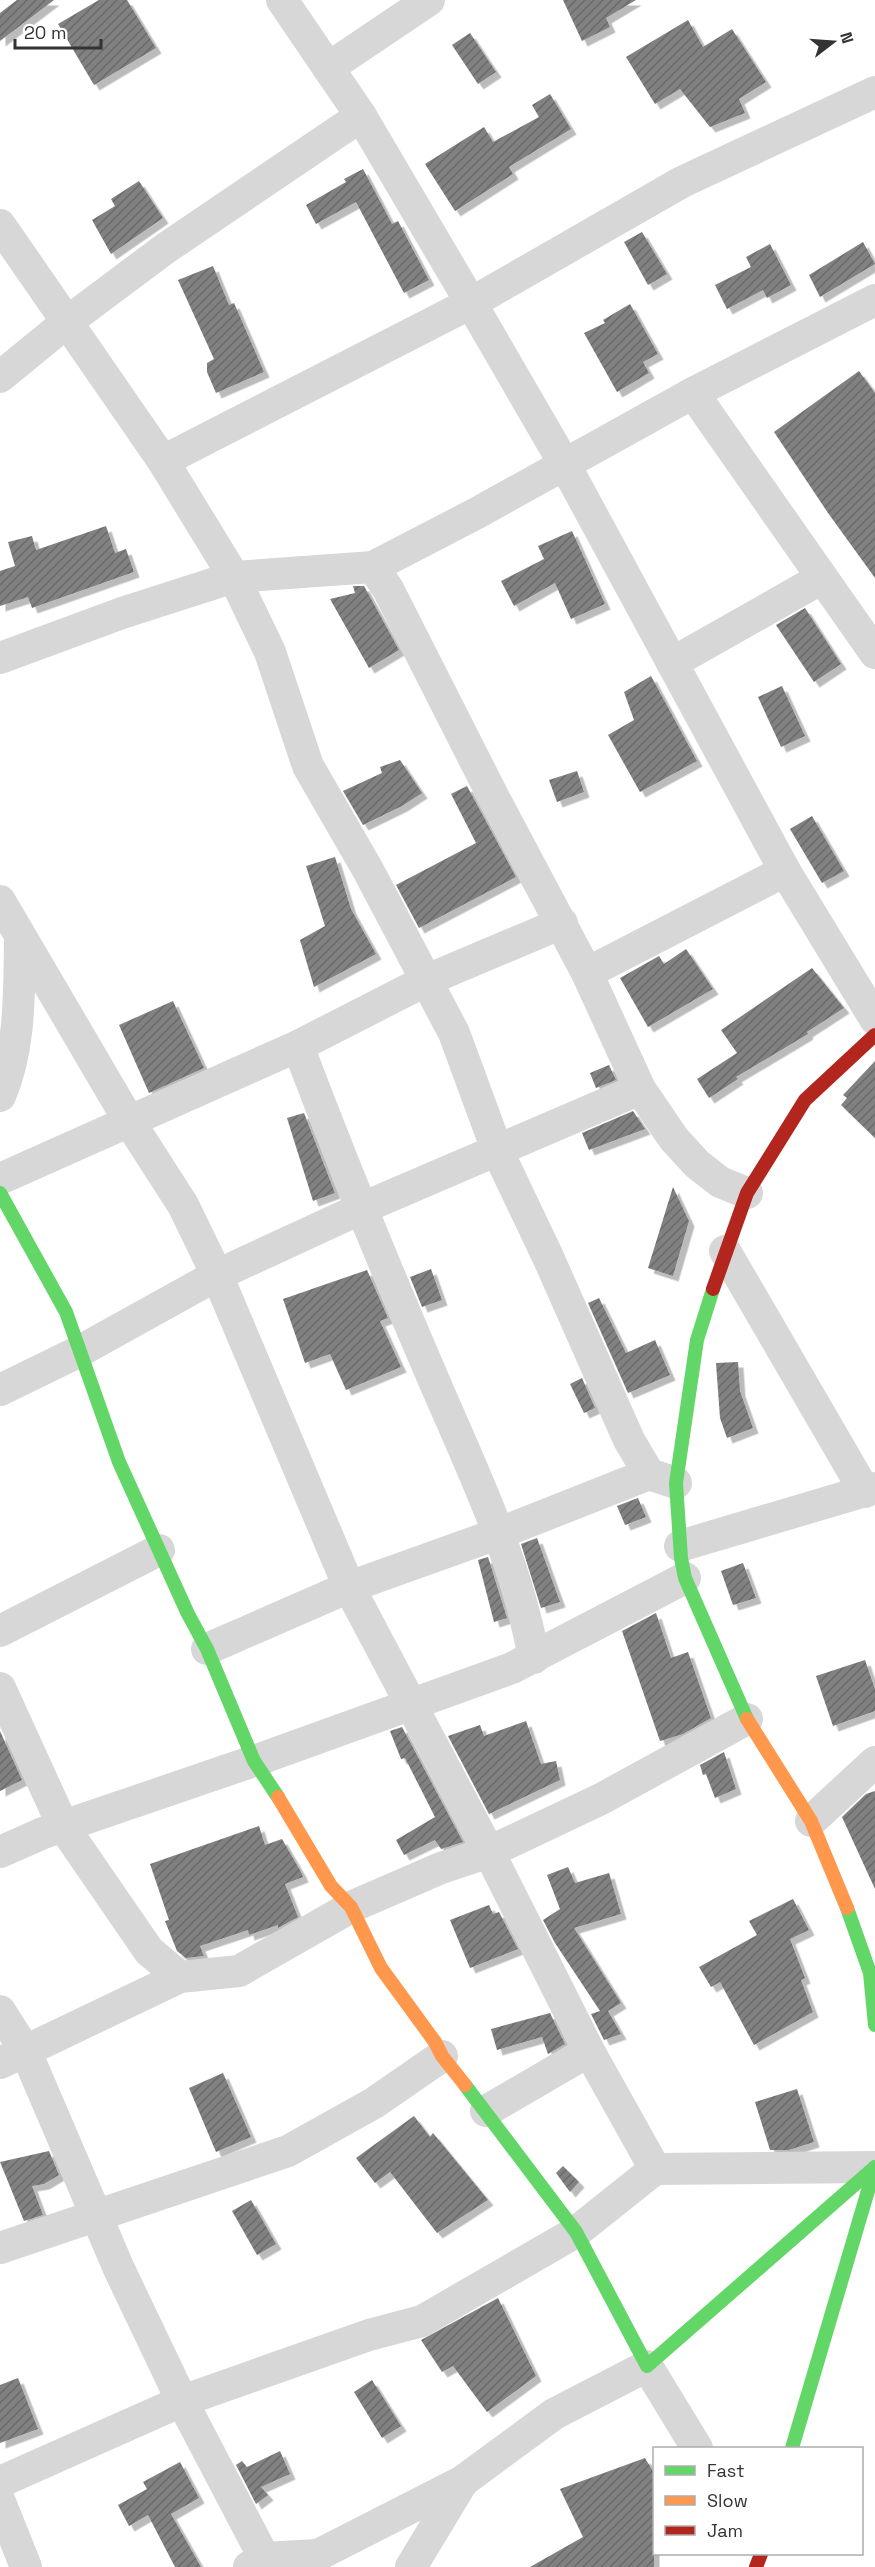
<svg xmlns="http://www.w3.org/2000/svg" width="875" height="2567" font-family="'Space Grotesk',sans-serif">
  <defs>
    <pattern id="building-hatch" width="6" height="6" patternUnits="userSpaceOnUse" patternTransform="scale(1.5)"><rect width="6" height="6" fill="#818181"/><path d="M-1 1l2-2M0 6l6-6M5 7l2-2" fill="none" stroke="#6a6a6a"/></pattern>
    <filter id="shadow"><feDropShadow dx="5.5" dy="5.5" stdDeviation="0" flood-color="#0004"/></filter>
  </defs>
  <rect width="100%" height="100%" fill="#fff"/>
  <g fill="url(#building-hatch)" filter="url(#shadow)">
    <polygon points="17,0 54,0 0,41 0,13"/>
    <polygon points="99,0 127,0 156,48 94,85 58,24"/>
    <polygon points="563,0 636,0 606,18 610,27 582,41"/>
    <polygon points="688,20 703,47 732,29 766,82 739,99 745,113 710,127 680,89 655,104 626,57"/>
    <polygon points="470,33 496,72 478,84 452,45"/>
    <polygon points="550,94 571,129 509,167 513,174 455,211 425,164 484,127 493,142 539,117 532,105"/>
    <polygon points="363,169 392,224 398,221 429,280 404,293 356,202 316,224 306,205 346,182 344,179"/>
    <polygon points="139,181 163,218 111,254 92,220 115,206 111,199"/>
    <polygon points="642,232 667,274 648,285 624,242"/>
    <polygon points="863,242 875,264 820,297 809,275"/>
    <polygon points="770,244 791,285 767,298 763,290 727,309 715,285 751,267 746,257"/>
    <polygon points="213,266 229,305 234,303 264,372 216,393 207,372 207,363 214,359 178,280"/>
    <polygon points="630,304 658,354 643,362 649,373 617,392 584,333 605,323 603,320"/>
    <polygon points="859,371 875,393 875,578 828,513 774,432"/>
    <polygon points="106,526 115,553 126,549 134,572 32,608 28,597 0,606 0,571 15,566 8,542 32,536 36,550"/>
    <polygon points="572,531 605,604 571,619 555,583 514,606 501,581 544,559 538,546"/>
    <polygon points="353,586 364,586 399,650 369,668 330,599 355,593"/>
    <polygon points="805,608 841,664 814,682 776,625"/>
    <polygon points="651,676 697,761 640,792 608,735 634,720 624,692"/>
    <polygon points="782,686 805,736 781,747 758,697"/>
    <polygon points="400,760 422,793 402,806 363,825 343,791 382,773 380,767"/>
    <polygon points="577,771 584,792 557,802 549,780"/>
    <polygon points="467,786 516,877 419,928 396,885 476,843 451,794"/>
    <polygon points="812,816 844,871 822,883 790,829"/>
    <polygon points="335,857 351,909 376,954 314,987 300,940 325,926 306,866"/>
    <polygon points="686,949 713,989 648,1027 620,978 659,956 664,964"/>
    <polygon points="812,968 844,1008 807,1032 808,1034 736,1077 738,1079 709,1098 697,1079 737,1053 721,1030"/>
    <polygon points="173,1001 204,1068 149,1093 119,1025"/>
    <polygon points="875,1061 875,1138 841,1105 847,1098 843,1095"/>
    <polygon points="609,1065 616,1080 596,1088 590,1073"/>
    <polygon points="633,1111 645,1129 589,1150 582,1133"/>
    <polygon points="304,1113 335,1193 313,1201 287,1118"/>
    <polygon points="673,1187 689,1221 673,1276 648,1268"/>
    <polygon points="431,1269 442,1300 422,1307 410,1277"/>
    <polygon points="367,1270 388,1318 380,1321 401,1367 346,1390 330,1354 305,1363 283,1299"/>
    <polygon points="599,1298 626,1353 655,1340 670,1375 628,1393 588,1303"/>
    <polygon points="738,1362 740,1391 753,1428 727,1438 720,1418 716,1363"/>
    <polygon points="582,1378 595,1408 584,1413 570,1384"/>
    <polygon points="638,1498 646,1517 625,1525 617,1506"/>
    <polygon points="537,1538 560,1602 541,1608 521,1544"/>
    <polygon points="488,1557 507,1618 494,1622 478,1560"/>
    <polygon points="743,1563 756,1598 733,1605 721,1571"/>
    <polygon points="656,1613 671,1658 688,1652 711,1718 683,1734 660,1741 622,1631"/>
    <polygon points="865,1660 875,1689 875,1711 833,1726 816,1676"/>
    <polygon points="526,1721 541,1764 556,1761 560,1780 489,1814 448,1736 480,1725 484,1736"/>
    <polygon points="402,1727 463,1842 441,1849 435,1840 404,1855 396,1840 435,1817 405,1758 401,1759 390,1731"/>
    <polygon points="0,1731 22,1780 0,1791"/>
    <polygon points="724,1752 736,1789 715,1798 706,1774 703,1775 700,1765"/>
    <polygon points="875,1791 875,1889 842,1817 866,1794"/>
    <polygon points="259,1826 265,1845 282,1839 301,1872 303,1877 285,1884 298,1917 278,1928 278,1925 249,1935 248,1930 200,1946 204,1956 186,1958 177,1951 165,1921 169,1920 150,1864"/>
    <polygon points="568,1867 575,1883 609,1873 621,1914 574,1928 621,2003 608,2011 621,2034 604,2040 591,2014 600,2011 555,1943 543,1920 560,1909 547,1875"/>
    <polygon points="793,1899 809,1930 790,1939 805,1978 801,1980 813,2012 754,2045 720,1982 711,1987 699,1967 757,1935 749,1921"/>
    <polygon points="489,1905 493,1914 499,1912 518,1949 470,1968 450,1920"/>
    <polygon points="550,2013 565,2044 548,2054 542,2037 497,2050 491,2029"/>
    <polygon points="223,2073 251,2137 216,2152 189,2088"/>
    <polygon points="797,2089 814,2142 789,2150 770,2150 755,2102"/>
    <polygon points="414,2116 430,2137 433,2133 488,2200 437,2233 390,2172 375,2183 356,2158"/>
    <polygon points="49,2151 59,2175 44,2184 32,2186 43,2215 24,2221 0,2162"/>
    <polygon points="563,2166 579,2182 570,2192 556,2173"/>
    <polygon points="251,2200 276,2244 257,2255 232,2211"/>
    <polygon points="498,2298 536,2376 487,2412 453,2366 442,2372 421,2340"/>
    <polygon points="18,2378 38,2429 0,2443 0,2385"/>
    <polygon points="372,2380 401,2426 382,2438 354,2392"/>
    <polygon points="280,2451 290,2474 261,2487 268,2495 256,2504 236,2465 242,2461 247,2467"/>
    <polygon points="645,2458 654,2473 654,2567 530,2567 583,2537 560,2489"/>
    <polygon points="180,2462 199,2498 171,2514 201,2567 175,2567 148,2515 129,2526 118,2505 147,2489 143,2482"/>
  </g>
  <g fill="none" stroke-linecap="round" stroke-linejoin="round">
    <g stroke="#d7d7d7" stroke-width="32">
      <polyline points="282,0 361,116 471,303 565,465 785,871 875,1019"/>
      <polyline points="328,68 429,0"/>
      <polyline points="0,225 163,461 234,577 270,652 308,766 368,870 454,1033 497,1150 548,1257 629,1440 649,1474 676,1483"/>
      <polyline points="0,377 67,322 166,248 361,116"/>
      <polyline points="693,393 875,653"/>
      <polyline points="163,461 471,303 682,182 875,92"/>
      <polyline points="373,567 388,589 494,798 587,973 640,1089 674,1139 697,1164 720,1182 747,1193"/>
      <polyline points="0,658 122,613 234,577 373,567 477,513 693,393 875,300"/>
      <polyline points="672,663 822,578"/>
      <polyline points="0,901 129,1121 183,1205 217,1275 349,1587 489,1852 589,2051 655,2169"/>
      <polyline points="587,973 785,871"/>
      <path d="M298 1046C339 1155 383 1262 429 1369 469 1463 516 1557 534 1658"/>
      <path d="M0 1096C21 1047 19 991 20 939"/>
      <polyline points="0,1179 298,1046 427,980 562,923"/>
      <polyline points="725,1251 865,1492"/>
      <polyline points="0,1390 80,1351 217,1275 360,1209 640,1089"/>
      <polyline points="680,1546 875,1488"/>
      <polyline points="0,1631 159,1550"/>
      <polyline points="207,1649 349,1587 500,1533 649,1474"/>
      <polyline points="0,1688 63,1826 149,1951 180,1977"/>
      <polyline points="811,1821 875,1762"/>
      <polyline points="0,1852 43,1833 254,1761 512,1668 685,1578"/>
      <polyline points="0,2011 26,2052 119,2269 182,2401 269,2567"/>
      <polyline points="0,2063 180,1977 239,1971 351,1907 441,1868 489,1852 601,1799 747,1719"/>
      <polyline points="486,2111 589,2051"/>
      <polyline points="0,2248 288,2151 374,2103 442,2056"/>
      <polyline points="0,2482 182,2401 369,2335 422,2321 576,2232 655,2169 875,2167"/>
      <polyline points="0,2502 26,2567"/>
      <polyline points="249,2567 263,2558 318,2555 463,2481 554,2414 647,2366 697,2448"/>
      <polyline points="411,2567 463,2481"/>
    </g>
    <g stroke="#63d668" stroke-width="14">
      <polyline points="0,1193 66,1312 119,1462 188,1614 207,1649 254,1761 278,1797"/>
      <polyline points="713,1289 697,1340 676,1483 681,1558 685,1578 747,1719"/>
      <polyline points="847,1908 870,1973 875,2025"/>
      <polyline points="465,2085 576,2232 647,2366 875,2167"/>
      <polyline points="792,2448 875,2167"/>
    </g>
    <g stroke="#ff974d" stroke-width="14">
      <polyline points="747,1719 811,1821 847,1908"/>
      <polyline points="278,1797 331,1886 351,1907 381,1968 435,2042 442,2056 465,2085"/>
    </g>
    <g stroke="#b3261e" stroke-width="14">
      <polyline points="713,1289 747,1193 805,1100 875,1035"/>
      <polyline points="756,2567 761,2554"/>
    </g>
  </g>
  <rect x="653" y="2447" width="210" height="108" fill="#ffffff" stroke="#adadad" stroke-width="1.5"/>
  <rect x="665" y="2466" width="30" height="9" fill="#63d668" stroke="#adadad" stroke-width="1.5"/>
  <text x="707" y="2477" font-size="18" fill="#333333">Fast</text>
  <rect x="665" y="2496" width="30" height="9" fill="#ff974d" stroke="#adadad" stroke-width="1.5"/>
  <text x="707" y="2507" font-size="18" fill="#333333">Slow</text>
  <rect x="665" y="2526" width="30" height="9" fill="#b3261e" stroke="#adadad" stroke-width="1.5"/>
  <text x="707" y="2537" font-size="18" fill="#333333">Jam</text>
  <g transform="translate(833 42) rotate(73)" stroke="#ffffff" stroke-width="4.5" paint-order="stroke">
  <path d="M0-4.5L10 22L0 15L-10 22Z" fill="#333333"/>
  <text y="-9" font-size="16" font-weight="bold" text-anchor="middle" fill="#333333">N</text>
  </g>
  <path d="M15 39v9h86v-9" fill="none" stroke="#333333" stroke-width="3"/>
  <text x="24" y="39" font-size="18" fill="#333333" stroke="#ffffff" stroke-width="4.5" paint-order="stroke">20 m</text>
</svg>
